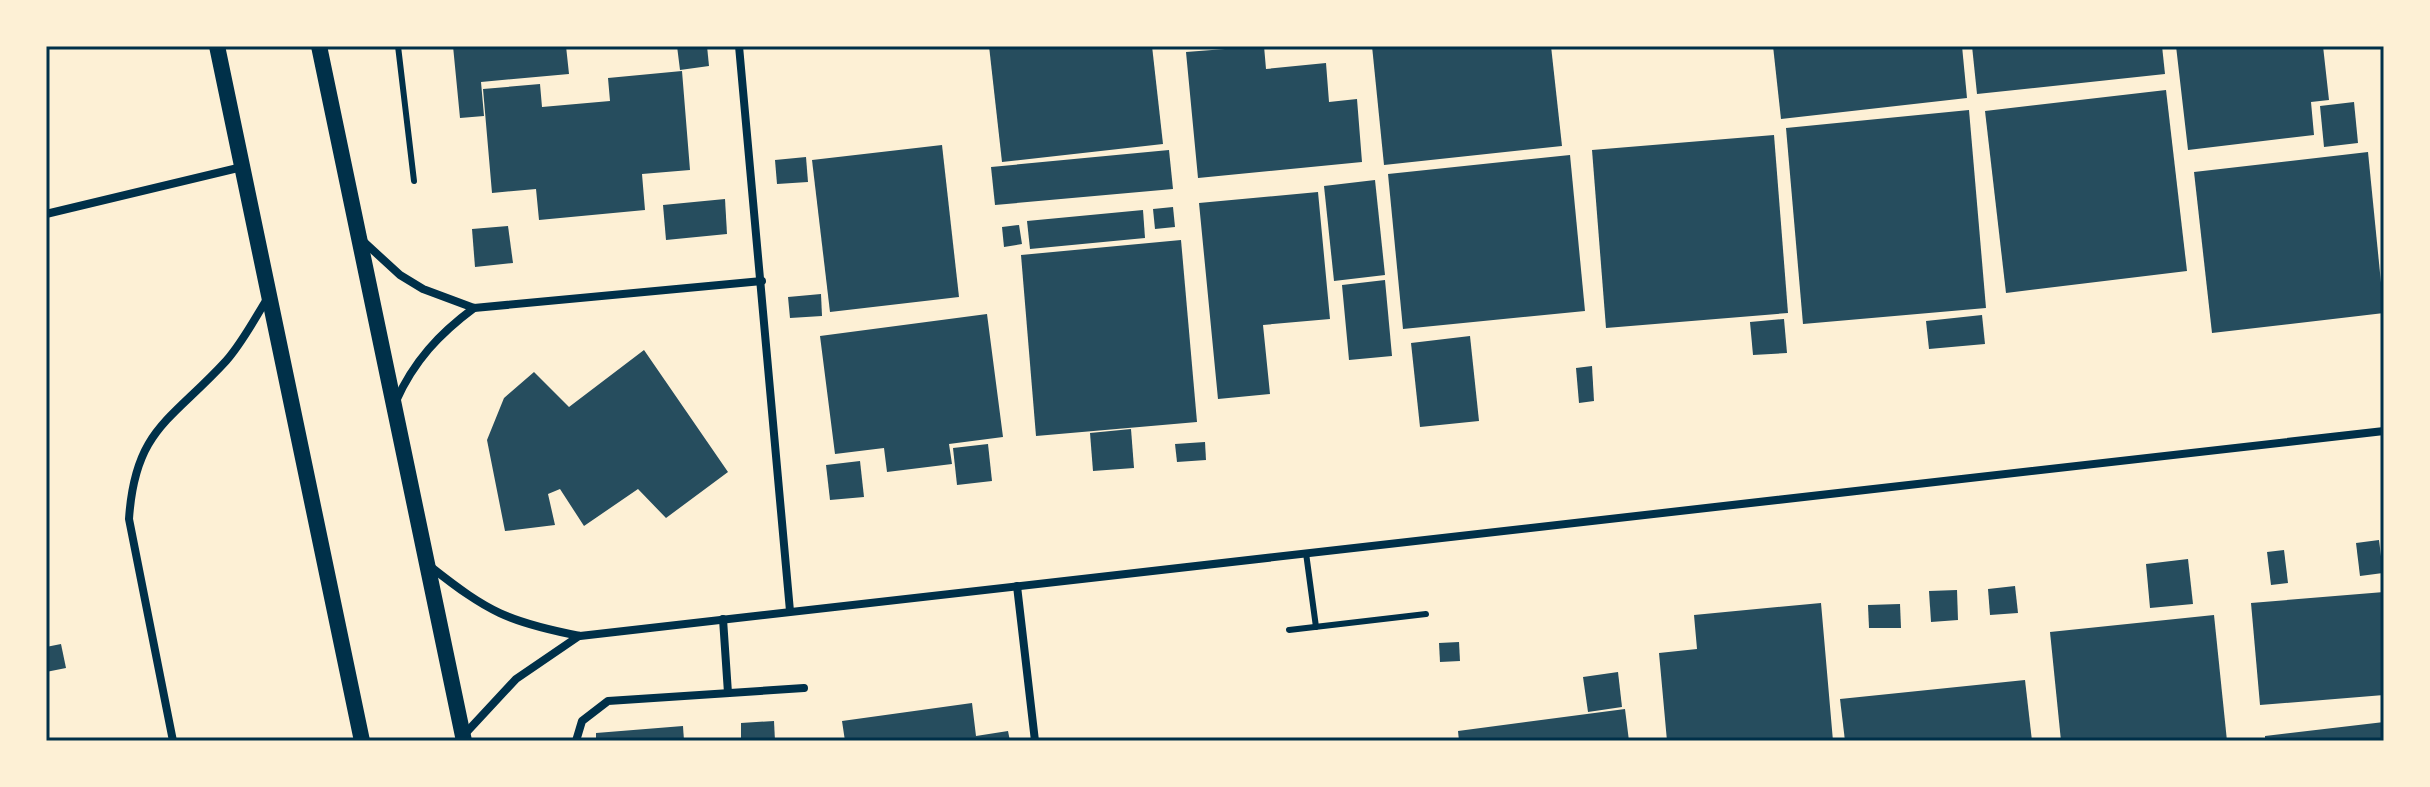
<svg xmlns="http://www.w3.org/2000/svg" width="2430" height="787" font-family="'Roboto Condensed',sans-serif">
  <rect width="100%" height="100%" fill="#fdf0d5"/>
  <g fill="#264d5e">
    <polygon points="453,46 566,46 569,74 481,82 484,116 460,118"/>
    <polygon points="677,46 707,46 709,66 680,70"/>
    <polygon points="989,46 1152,46 1163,144 1002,162"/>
    <polygon points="1264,46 1266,69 1326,63 1329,102 1357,99 1362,162 1198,178 1186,52"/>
    <polygon points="1372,46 1551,46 1562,146 1384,165"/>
    <polygon points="1773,46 1962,46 1967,98 1781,119"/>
    <polygon points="1972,46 2162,46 2165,74 1977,94"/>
    <polygon points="2176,46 2323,46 2329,100 2311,102 2314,135 2188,150"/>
    <polygon points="682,71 690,170 642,174 645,210 539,220 536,189 492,193 483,89 540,84 542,107 610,101 608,78"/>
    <polygon points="2166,90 2187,271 2006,293 1985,111"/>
    <polygon points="2354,102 2358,143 2324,147 2320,106"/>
    <polygon points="1969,110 1986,308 1803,324 1786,128"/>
    <polygon points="1774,135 1788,313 1606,328 1592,150"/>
    <polygon points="942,145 959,297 830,312 812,160"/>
    <polygon points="1169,150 1173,189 995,205 991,167"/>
    <polygon points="2368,152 2384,313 2212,333 2194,172"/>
    <polygon points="1570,155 1585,311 1403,329 1388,174"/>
    <polygon points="806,157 808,182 777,184 775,160"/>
    <polygon points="1375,180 1385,275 1334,281 1324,186"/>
    <polygon points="1318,192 1330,319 1263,325 1270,394 1218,399 1199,203"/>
    <polygon points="725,199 727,234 666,240 663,205"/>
    <polygon points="1173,207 1175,227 1155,229 1153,209"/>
    <polygon points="1143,210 1145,238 1030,249 1027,221"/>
    <polygon points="1019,225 1022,244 1004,247 1002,227"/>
    <polygon points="508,226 513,263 475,267 472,229"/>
    <polygon points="1181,240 1197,422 1036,436 1021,255"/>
    <polygon points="1385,280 1392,356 1349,360 1342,285"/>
    <polygon points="821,294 822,316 790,318 788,297"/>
    <polygon points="987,314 1003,437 949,444 952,464 887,472 884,448 835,454 820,336"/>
    <polygon points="1982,315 1985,344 1929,349 1926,321"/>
    <polygon points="1784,319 1787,353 1753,355 1750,322"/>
    <polygon points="1470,336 1479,421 1420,427 1411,343"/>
    <polygon points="644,350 728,472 666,518 638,489 584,526 560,489 548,494 555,525 505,531 487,440 504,398 534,372 569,407"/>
    <polygon points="1592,366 1594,401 1579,403 1576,368"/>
    <polygon points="1131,429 1134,468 1093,471 1090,433"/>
    <polygon points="1205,442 1206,460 1177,462 1175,444"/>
    <polygon points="988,444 992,481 957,485 953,448"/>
    <polygon points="860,461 864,497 830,500 826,465"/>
    <polygon points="2379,540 2383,573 2360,576 2356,543"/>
    <polygon points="2284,550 2288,583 2271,585 2267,552"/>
    <polygon points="2188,559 2193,604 2150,608 2146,564"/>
    <polygon points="2015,586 2018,613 1990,615 1988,589"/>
    <polygon points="1957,590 1958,620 1931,622 1929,591"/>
    <polygon points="2384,592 2384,695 2260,705 2251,603"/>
    <polygon points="1821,603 1833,741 1667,741 1659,653 1697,649 1694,615"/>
    <polygon points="1900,604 1901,628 1869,628 1868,605"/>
    <polygon points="2214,615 2227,741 2061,741 2050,632"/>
    <polygon points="1459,642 1460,661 1440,662 1439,643"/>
    <polygon points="61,644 66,668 46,672 46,647"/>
    <polygon points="1618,672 1622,707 1588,712 1583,677"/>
    <polygon points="2025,680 2032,741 1845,741 1840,699"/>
    <polygon points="972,703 976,736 1008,731 1010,741 845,741 842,721"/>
    <polygon points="1625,709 1629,741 1459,741 1458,731"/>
    <polygon points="774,721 775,741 741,741 741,723"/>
    <polygon points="2384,722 2384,741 2265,741 2265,736"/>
    <polygon points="683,726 684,741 596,741 596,733"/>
  </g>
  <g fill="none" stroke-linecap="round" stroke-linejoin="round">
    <g stroke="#003049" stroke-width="6">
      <polyline points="398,46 414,181"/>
      <polyline points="1306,553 1316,627"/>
      <polyline points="1289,630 1426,614"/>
    </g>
    <g stroke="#003049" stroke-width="8">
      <polyline points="739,46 790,611"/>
      <polyline points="46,214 242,167"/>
      <polyline points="364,242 400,275 423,289 474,308 762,281"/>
      <path d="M396 401C414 361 439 334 474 308"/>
      <path d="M431 567C488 612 508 622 580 636L2384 431"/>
      <polyline points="1017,586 1035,741"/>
      <polyline points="723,619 728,693"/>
      <polyline points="463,736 516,679 579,636"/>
      <path d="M173 741 129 519C135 429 171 421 226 361 242 343 254 320 267 299"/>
      <polyline points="576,741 582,721 608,701 804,688"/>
    </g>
    <g stroke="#003049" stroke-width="16">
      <polyline points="217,46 362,741"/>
      <polyline points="319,46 464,741"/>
    </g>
  </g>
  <rect width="2430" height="787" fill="none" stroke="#fdf0d5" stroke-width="96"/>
  <rect x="48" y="48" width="2334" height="691" fill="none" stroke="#003049" stroke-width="3"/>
</svg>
